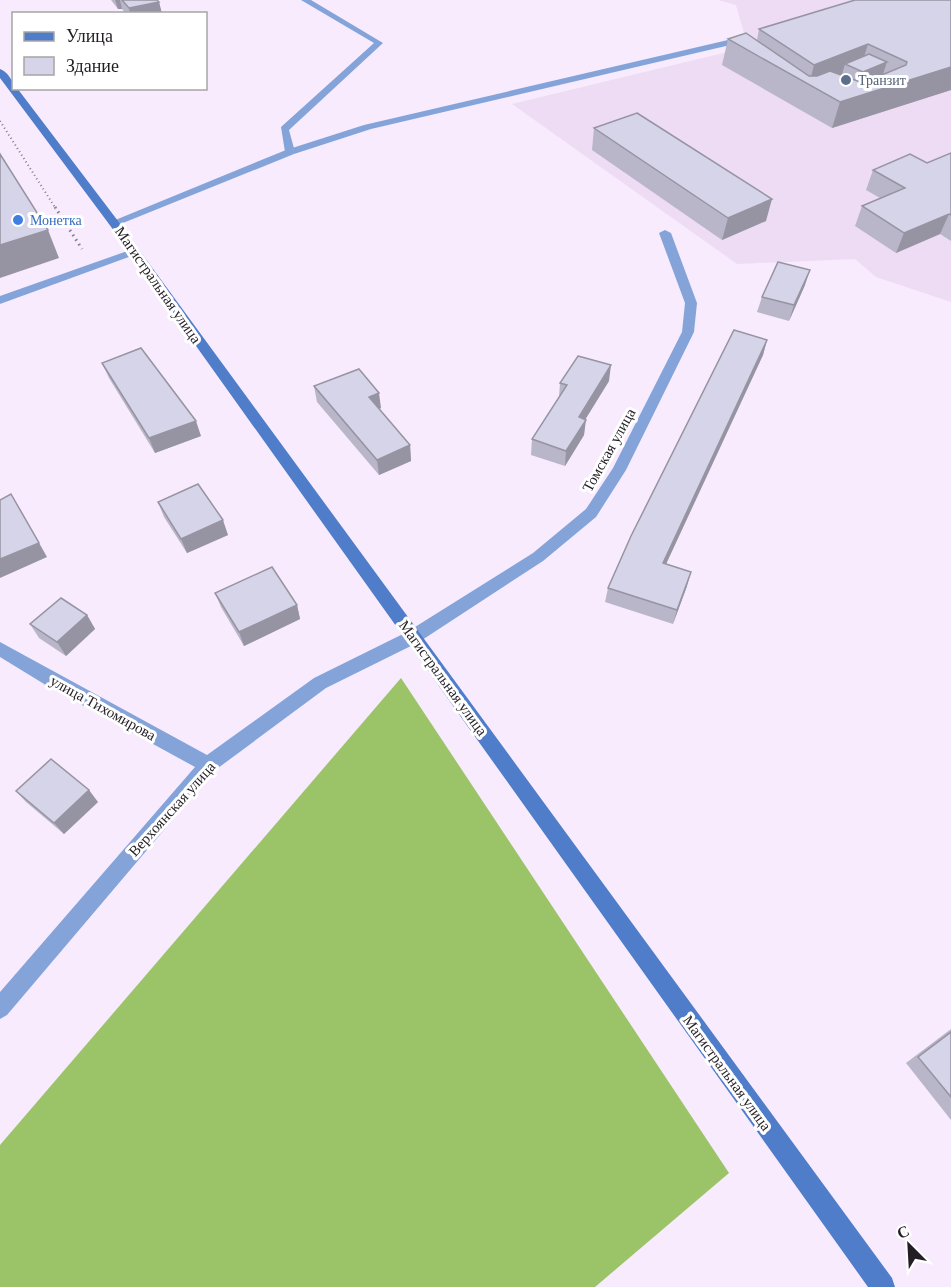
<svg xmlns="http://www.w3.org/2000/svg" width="951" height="1287" font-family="'Times New Roman',serif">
  <rect width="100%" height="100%" fill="#f8ebfd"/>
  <polygon fill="#eedcf4" points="718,0 951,0 951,302 876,277 855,259 737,264 512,104 748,47 736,5"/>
  <polygon fill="#9bc367" points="401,678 729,1173 595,1287 0,1287 0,1145"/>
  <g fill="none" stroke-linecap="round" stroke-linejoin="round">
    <polyline stroke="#837b86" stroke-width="2" stroke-dasharray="1 3" stroke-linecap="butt" points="0,121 56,209"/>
    <polyline stroke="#837b86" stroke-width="3" stroke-dasharray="1.5 4" stroke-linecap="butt" points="55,207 82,249"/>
    <polygon fill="#84a4d9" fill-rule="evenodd" points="301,0 311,0 383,43 289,130 295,152 290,155 285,152 281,127 374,43"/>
    <g fill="#84a4d9" fill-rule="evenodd">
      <polygon points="728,40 748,53 748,57 742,57 726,46 371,129 294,154 118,225 114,226 108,223 286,150 364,125"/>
      <polygon points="665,230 671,233 697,303 694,332 626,470 596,517 543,561 419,642 326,688 214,771 7,1015 0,1019 0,992 195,767 49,687 0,657 0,642 207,755 314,678 407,632 533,553 586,509 613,468 682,332 685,303 659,233"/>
    </g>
    <polygon fill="#84a4d9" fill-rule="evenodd" points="133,249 139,252 137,254 0,304 0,296"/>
    <path fill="#4f7dc9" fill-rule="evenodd" d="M0 69C7 71 14 82 14 88H17L118 221 892 1278 895 1287H868L109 224 0 78Z"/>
  </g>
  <g fill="#b8b6c8">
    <polygon points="111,0 157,0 159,2 162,14 126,14 122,9 118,9"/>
    <polygon points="951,0 951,90 832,128 722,65 728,39 757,40 759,29"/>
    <polygon points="594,128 766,221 722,240 592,150"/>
    <polygon points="951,153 951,241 940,234 896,253 855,226 862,206 880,198 866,190 873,170 927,163"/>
    <polygon points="805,285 789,321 757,312 762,297"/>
    <polygon points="767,340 763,355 666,564 687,586 673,624 605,602 608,588"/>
    <polygon points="102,363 201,436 155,453 109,378"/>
    <polygon points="609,381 585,419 584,435 565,466 531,455 532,439 559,397 560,383"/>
    <polygon points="314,386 381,408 379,409 410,445 411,461 379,475 317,402"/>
    <polygon points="158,502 228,535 187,553 164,517"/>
    <polygon points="215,593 297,605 300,619 244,646 221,607"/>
    <polygon points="87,615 95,629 66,656 39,638 30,624"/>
    <polygon points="16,791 98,802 64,834 26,802"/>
    <polygon points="951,1029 951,1120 906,1063"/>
  </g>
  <g fill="#9694a2">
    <polygon points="115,0 120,0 122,9 118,9"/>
    <polygon points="159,2 162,14 130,14 129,8"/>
    <polygon points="868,44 860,70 845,64 841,78 809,85 814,65"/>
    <polygon points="887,62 878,89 951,67 951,90 832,128 840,102 854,97 863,72"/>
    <polygon points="772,199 766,221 722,240 728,218"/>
    <polygon points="949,214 940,234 896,253 904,233"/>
    <polygon points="48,230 59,258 0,278 0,245"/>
    <polygon points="810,270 805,285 789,321 794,305"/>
    <polygon points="767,340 763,355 660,577 663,563"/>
    <polygon points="611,365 609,381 577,433 579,417"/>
    <polygon points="379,393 381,408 371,412 369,397"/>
    <polygon points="586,420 584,435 565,466 566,451"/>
    <polygon points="196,421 201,436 155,453 149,438"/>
    <polygon points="410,445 411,461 379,475 377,460"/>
    <polygon points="20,509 47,557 0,578 0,559"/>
    <polygon points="223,520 228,535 187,553 181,539"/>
    <polygon points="691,572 687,586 673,624 677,610"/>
    <polygon points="297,605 300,619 244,646 239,632"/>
    <polygon points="87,615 95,629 66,656 57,642"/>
    <polygon points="89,790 98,802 64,834 54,823"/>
  </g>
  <g fill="#d6d4e8" stroke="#9694a2" stroke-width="1.5">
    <polygon points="122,0 157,0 159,2 129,8"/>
    <polygon points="855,0 951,0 951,67 840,102 728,39 746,33 809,76 817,76 830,71 863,83 906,65 907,62 868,44 814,65 759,29"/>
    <polygon points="869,54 887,62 863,72 845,64"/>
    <polygon points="637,113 772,199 728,218 594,128"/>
    <polygon points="951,153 951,215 949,214 904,233 862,206 905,188 873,170 910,154 927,163"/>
    <polygon points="0,154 48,230 0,245"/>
    <polygon points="778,262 810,270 794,305 762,297"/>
    <polygon points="734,330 767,340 663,563 691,572 677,610 608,588 631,536"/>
    <polygon points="141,348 196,421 149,438 102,363"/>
    <polygon points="578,356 611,365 579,417 586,420 566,451 532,439 567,385 560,383"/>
    <polygon points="359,369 379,393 369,397 410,445 377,460 314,386"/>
    <polygon points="198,484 223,520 181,539 158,502"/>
    <polygon points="11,494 39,543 0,559 0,500"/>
    <polygon points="272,567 297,605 239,632 215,593"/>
    <polygon points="61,598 87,615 57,642 30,624"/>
    <polygon points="51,759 89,790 54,823 16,791"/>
    <polygon points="951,1032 951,1097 918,1057"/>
  </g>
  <circle fill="#5c6f8a" stroke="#fff" stroke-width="2" cx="846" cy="80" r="6"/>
  <circle fill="#3f7fe0" stroke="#fff" stroke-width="2" cx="18" cy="220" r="6"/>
  <g text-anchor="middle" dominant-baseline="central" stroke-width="6" stroke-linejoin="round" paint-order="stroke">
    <g font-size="14" fill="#4e5e75" stroke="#fff" text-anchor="start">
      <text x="858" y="80">Транзит</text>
    </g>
    <g font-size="14" fill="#366cbe" stroke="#fff" text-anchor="start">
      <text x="30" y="220">Монетка</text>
    </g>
    <g font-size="15" fill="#221e24" stroke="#fff">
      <text transform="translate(158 285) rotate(55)">Магистральная улица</text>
      <text transform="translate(609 450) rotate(-61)">Томская улица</text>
      <text transform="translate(443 678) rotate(54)">Магистральная улица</text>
      <text transform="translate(103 708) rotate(29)">улица Тихомирова</text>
      <text transform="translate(172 809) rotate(-48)">Верхоянская улица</text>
      <text transform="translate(727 1073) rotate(54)">Магистральная улица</text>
    </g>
  </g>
  <rect x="12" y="12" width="195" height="78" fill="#ffffff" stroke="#a7a5a7" stroke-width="1.5"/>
  <rect x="24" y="32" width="30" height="9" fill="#4f7dc9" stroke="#a7a5a7" stroke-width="1.5"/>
  <text x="66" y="42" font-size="18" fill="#221e24">Улица</text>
  <rect x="24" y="57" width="30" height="18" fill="#d6d4e8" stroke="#a7a5a7" stroke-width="1.5"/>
  <text x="66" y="72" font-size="18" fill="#221e24">Здание</text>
  <g transform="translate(909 1245) rotate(336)" stroke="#ffffff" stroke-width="4.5" paint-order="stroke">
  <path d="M0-4.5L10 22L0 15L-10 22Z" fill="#221e24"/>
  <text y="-9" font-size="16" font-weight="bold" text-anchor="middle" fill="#221e24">С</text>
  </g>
</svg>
